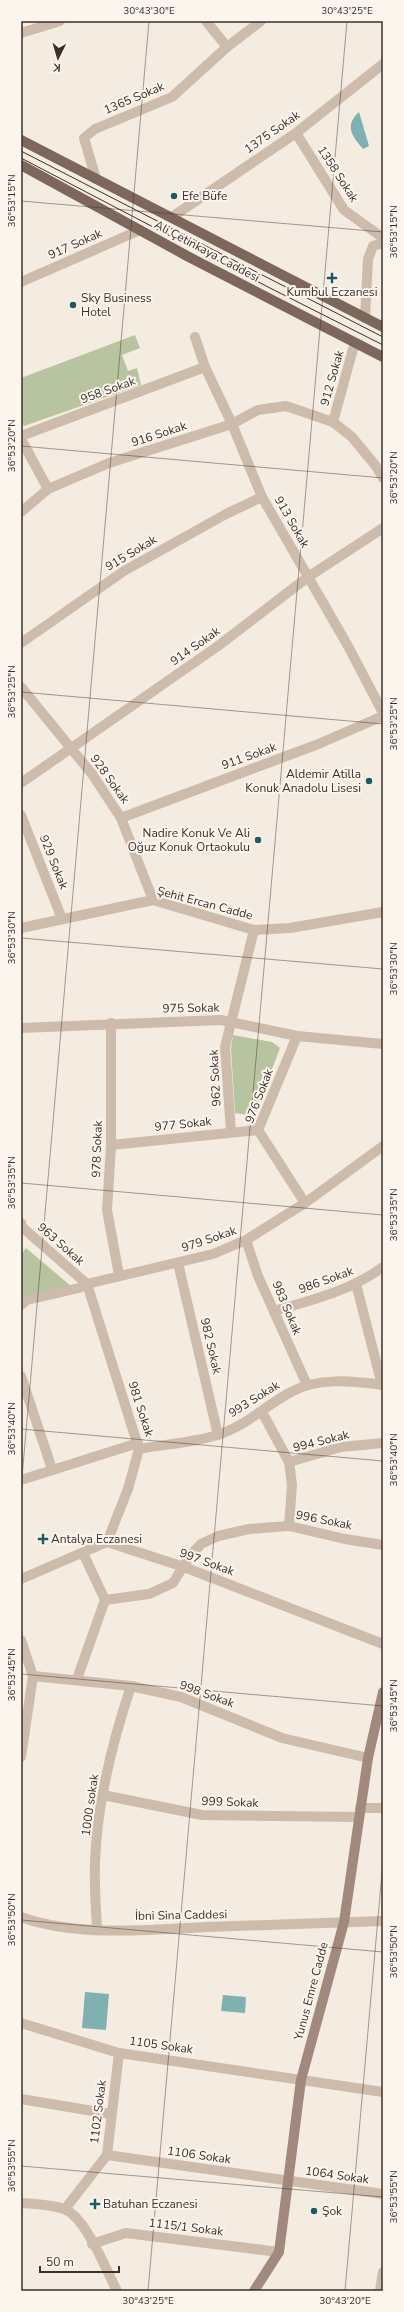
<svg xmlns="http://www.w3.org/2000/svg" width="404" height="2312" font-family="'Nunito Sans',sans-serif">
  <rect width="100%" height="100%" fill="#f4ebe1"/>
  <g fill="#b8c4a0">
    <polygon points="135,335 140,348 122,355 128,371 137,368 141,385 24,426 21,422 21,378"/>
    <polygon points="233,1035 272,1042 280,1048 256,1111 248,1115 235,1113 231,1049"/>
    <polygon points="26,1248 71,1286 21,1301 21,1255"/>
  </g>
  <g fill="#7fb0b2">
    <path d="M359 112 369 146 363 149C352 136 344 126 359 112Z"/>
    <polygon points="85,1992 109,1994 106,2030 82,2028"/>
    <polygon points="223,1995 246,1997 245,2013 221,2011"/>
  </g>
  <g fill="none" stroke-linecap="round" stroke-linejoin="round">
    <g stroke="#cdbbac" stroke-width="10">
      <polyline points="206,21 227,47"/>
      <polyline points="21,33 60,21"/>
      <polyline points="296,133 344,210 383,238"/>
      <polyline points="96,179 84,138 95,129 172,97 227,47 261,21"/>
      <polyline points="172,217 296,133 383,64"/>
      <polyline points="21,282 140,230"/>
      <polyline points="365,318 368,259 373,246 383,243"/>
      <polyline points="195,337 205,367 232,424 262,497 348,646 383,713"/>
      <polyline points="333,422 353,349 356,345 360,345"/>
      <polyline points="21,436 205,367"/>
      <polyline points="21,439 48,489"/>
      <polyline points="21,512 48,489 109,463 232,424 258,410 286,406 333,422 352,437 375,465 383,478"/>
      <polyline points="21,643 124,571 226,514 262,497"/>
      <polyline points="21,687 92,774 121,818 153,900"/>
      <polyline points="21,783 218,646 308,577 383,528"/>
      <polyline points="21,815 62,919"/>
      <polyline points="121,818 316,745 383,716"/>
      <polyline points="21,928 153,900 254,930 290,928 383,912"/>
      <polyline points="111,1023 111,1145 107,1210 119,1275"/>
      <polyline points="21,1028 221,1020 297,1036 383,1044"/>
      <polyline points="297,1036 258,1130 305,1203"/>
      <polyline points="231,1132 225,1047 254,930"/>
      <polyline points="111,1145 258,1130"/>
      <polyline points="21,1223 22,1227 87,1284 139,1449 128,1489 107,1542"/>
      <polyline points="246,1240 258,1276 307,1385"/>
      <polyline points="178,1263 218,1435"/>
      <polyline points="356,1284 382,1385"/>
      <polyline points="21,1305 27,1300 79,1288 87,1284 213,1254 246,1240 305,1203 383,1146"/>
      <path d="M274 1311C312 1300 350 1291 383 1267"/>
      <polyline points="21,1376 52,1469"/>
      <polyline points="262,1412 289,1462 292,1485 289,1526"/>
      <path d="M139 1449C165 1444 193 1443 217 1435 245 1427 266 1405 291 1392 318 1377 353 1381 383 1385"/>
      <polyline points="289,1462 341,1447 383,1443"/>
      <polyline points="21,1480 138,1443"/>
      <polyline points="83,1553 105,1600"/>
      <polyline points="21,1579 107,1542 184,1567 383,1644"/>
      <polyline points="21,1640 33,1676 21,1757"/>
      <polyline points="33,1676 131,1686 181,1697 282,1738 368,1758"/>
      <polyline points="77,1679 105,1600 149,1594 173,1583 189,1557 201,1544 218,1536 249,1529 289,1526 345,1539 383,1545"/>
      <polyline points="103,1795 202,1815 358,1817"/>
      <polyline points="360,1808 383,1808"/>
      <path d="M21 1917C76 1937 149 1930 207 1927 266 1925 324 1923 383 1921"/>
      <path d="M97 1930C96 1907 94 1885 95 1862 97 1803 112 1743 131 1686"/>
      <polyline points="21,2023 119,2053 383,2092"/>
      <polyline points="21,2099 111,2114"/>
      <polyline points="107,2155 383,2194"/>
      <path d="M21 2203C35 2204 50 2204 64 2209 86 2217 106 2270 117 2291"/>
      <polyline points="65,2209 107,2155 119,2053"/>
      <polyline points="92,2244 126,2233 279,2252"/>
      <polyline points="380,2291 383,2272"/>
    </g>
    <polyline stroke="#a18a7d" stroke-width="10" points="254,2291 279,2252 301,2080 344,1922 368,1758 383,1692"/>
    <g stroke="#7d675c" stroke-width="10">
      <polyline points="21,140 383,327"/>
      <polyline points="21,165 187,256 383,357"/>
    </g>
    <g stroke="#3b302b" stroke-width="1">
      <polyline points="21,151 383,337"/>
      <polyline points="21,158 268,287 383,345"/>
    </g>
  </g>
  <path fill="none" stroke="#3b302b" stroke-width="1" stroke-opacity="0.45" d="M21 201 383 232M21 446 383 478M21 692 383 724M21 938 383 969M21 1183 383 1215M21 1429 383 1461M21 1489 149 21M21 1674 383 1706M21 1920 383 1952M21 2166 383 2197M148 2291 347 21M345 2291 383 1861"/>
  <g fill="#1f5a5e" stroke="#fbf5ee" stroke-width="1.5">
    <circle cx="174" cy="196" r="4"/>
    <path d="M330 272h4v4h4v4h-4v4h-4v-4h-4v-4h4z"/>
    <circle cx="73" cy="305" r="4"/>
    <circle cx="369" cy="781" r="4"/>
    <circle cx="258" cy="840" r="4"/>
    <path d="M41 1533h4v4h4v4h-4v4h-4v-4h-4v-4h4z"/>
    <path d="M93 2198h4v4h4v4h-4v4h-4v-4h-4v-4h4z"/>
    <circle cx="314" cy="2211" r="4"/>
  </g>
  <g text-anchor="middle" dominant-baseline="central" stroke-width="4" stroke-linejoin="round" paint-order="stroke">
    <g font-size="12" fill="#3b302b" stroke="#fbf5ee">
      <text transform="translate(134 98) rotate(-23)">1365 Sokak</text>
      <text transform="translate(272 132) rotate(-35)">1375 Sokak</text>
      <text transform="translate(338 174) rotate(57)">1358 Sokak</text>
      <text transform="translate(75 244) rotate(-24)">917 Sokak</text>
      <text transform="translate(207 251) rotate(28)">Ali Çetinkaya Caddesi</text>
      <text transform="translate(332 378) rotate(-74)">912 Sokak</text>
      <text transform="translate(108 390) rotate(-20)">958 Sokak</text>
      <text transform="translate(159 434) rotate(-18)">916 Sokak</text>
      <text transform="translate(292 522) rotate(60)">913 Sokak</text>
      <text transform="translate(131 553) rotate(-31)">915 Sokak</text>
      <text transform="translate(195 646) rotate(-35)">914 Sokak</text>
      <text transform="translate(249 756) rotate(-20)">911 Sokak</text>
      <text transform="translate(110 779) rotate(54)">928 Sokak</text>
      <text transform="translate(54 862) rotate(68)">929 Sokak</text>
      <text transform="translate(205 903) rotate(15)">Şehit Ercan Cadde</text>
      <text transform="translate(191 1008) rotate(-1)">975 Sokak</text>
      <text transform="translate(215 1078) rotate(-93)">962 Sokak</text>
      <text transform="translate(259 1096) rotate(-69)">976 Sokak</text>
      <text transform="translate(183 1124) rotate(-6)">977 Sokak</text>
      <text transform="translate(97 1149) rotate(-88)">978 Sokak</text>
      <text transform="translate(209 1239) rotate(-19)">979 Sokak</text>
      <text transform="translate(61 1244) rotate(41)">963 Sokak</text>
      <text transform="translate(326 1280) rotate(-20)">986 Sokak</text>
      <text transform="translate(287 1308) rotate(67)">983 Sokak</text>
      <text transform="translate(211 1346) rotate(77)">982 Sokak</text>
      <text transform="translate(254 1399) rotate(-32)">993 Sokak</text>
      <text transform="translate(141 1409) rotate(72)">981 Sokak</text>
      <text transform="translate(321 1441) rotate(-14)">994 Sokak</text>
      <text transform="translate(324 1520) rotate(11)">996 Sokak</text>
      <text transform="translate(207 1562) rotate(20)">997 Sokak</text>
      <text transform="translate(207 1694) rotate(20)">998 Sokak</text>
      <text transform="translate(230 1802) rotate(2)">999 Sokak</text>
      <text transform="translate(90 1805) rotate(-82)">1000 sokak</text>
      <text transform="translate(181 1915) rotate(-1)">İbni Sina Caddesi</text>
      <text transform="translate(311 1991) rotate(-75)">Yunus Emre Cadde</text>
      <text transform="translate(161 2045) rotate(8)">1105 Sokak</text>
      <text transform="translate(98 2112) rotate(-83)">1102 Sokak</text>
      <text transform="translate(199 2155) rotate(8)">1106 Sokak</text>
      <text transform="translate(337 2175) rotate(8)">1064 Sokak</text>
      <text transform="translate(186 2227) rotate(7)">1115/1 Sokak</text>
    </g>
    <g font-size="12" fill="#3b302b" stroke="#fbf5ee" text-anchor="start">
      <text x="182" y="196">Efe Büfe</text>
      <text x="332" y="292" text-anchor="middle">Kumbul Eczanesi</text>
      <text x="81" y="298">Sky Business<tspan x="81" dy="14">Hotel</tspan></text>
      <text x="361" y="774" text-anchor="end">Aldemir Atilla<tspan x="361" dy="14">Konuk Anadolu Lisesi</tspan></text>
      <text x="250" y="833" text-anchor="end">Nadire Konuk Ve Ali<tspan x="250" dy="14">Oğuz Konuk Ortaokulu</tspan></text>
      <text x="51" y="1539">Antalya Eczanesi</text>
      <text x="103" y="2204">Batuhan Eczanesi</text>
      <text x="322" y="2211">Şok</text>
    </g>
  </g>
  <rect width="404" height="2312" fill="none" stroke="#fbf5ee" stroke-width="44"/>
  <g transform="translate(58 58) rotate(185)" stroke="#fbf5ee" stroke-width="3" paint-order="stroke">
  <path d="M0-3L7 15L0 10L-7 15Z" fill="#3b302b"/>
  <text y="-6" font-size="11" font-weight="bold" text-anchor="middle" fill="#3b302b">K</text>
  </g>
  <path d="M40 2266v6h79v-6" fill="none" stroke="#3b302b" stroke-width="2"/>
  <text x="46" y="2266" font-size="12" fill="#3b302b" stroke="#fbf5ee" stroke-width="3" paint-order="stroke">50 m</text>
  <rect x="22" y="22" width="360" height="2268" fill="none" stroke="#3b302b" stroke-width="1.5"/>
  <g font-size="10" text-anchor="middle" fill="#3b302b">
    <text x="149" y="14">30°43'30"E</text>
    <text x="347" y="14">30°43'25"E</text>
    <text transform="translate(11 201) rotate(-90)" y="4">36°53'15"N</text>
    <text transform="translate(393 232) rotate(-90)" y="4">36°53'15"N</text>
    <text transform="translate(11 446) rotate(-90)" y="4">36°53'20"N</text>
    <text transform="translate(393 478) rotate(-90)" y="4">36°53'20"N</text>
    <text transform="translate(11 692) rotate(-90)" y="4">36°53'25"N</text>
    <text transform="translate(393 724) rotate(-90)" y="4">36°53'25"N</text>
    <text transform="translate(11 938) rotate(-90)" y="4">36°53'30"N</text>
    <text transform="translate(393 969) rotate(-90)" y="4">36°53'30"N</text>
    <text transform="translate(11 1183) rotate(-90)" y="4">36°53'35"N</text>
    <text transform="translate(393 1215) rotate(-90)" y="4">36°53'35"N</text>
    <text transform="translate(11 1429) rotate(-90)" y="4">36°53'40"N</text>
    <text transform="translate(393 1460) rotate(-90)" y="4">36°53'40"N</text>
    <text transform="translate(11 1675) rotate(-90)" y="4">36°53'45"N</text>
    <text transform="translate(393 1706) rotate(-90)" y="4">36°53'45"N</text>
    <text transform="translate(11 1920) rotate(-90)" y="4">36°53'50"N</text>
    <text transform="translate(393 1952) rotate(-90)" y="4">36°53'50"N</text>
    <text transform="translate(11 2166) rotate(-90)" y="4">36°53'55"N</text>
    <text transform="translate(393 2197) rotate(-90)" y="4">36°53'55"N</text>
    <text x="148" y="2304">30°43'25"E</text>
    <text x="345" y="2304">30°43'20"E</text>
  </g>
</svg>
